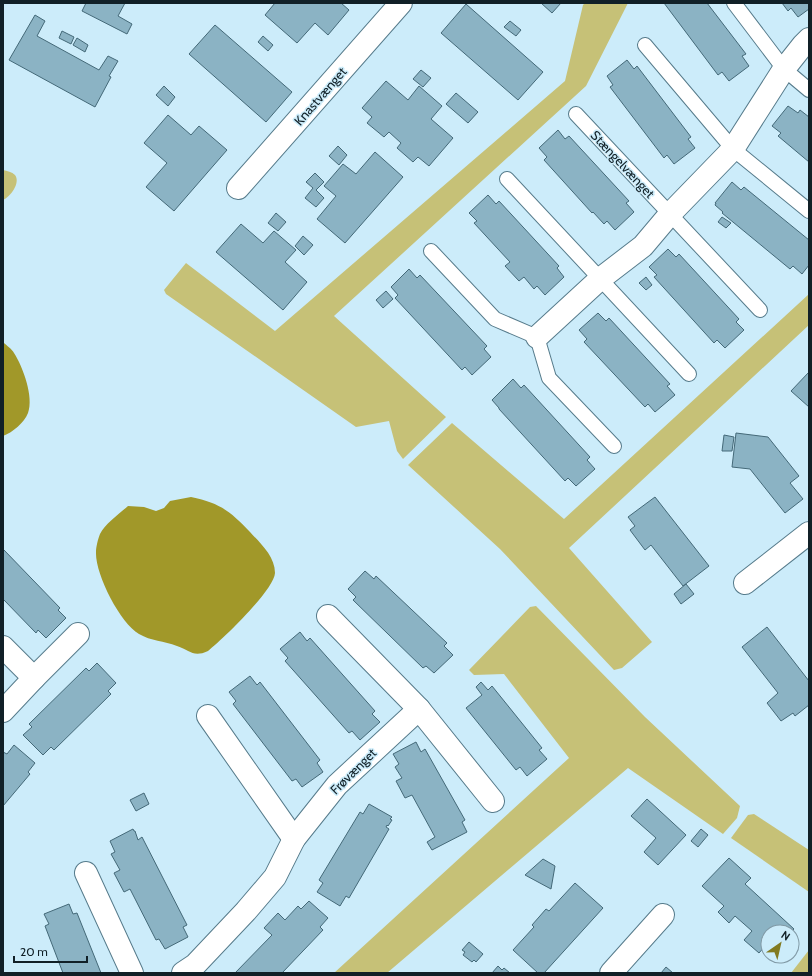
<svg xmlns="http://www.w3.org/2000/svg" width="812" height="976" font-family="Cabin,sans-serif">
  <rect width="100%" height="100%" fill="#ccecfa"/>
  <g fill="#c6c177">
    <polygon points="585,3 628,3 586,86 334,316 446,417 403,459 397,451 389,421 356,427 166,294 164,290 186,263 275,331 565,81 583,5"/>
    <path d="M3 170C7 171 12 172 15 175 21 183 10 197 3 200Z"/>
    <polygon points="809,294 809,325 569,548 652,642 622,668 614,670 500,549 408,465 452,423 564,519"/>
    <polygon points="536,606 645,717 740,806 737,818 723,834 628,768 387,973 334,973 569,758 504,674 474,675 469,670 530,607"/>
    <polygon points="754,814 809,850 809,892 731,838 748,815"/>
    <polygon points="809,950 809,973 791,973"/>
  </g>
  <g fill="#a19829">
    <path d="M3 342C7 346 12 349 14 353 23 367 34 397 28 413 24 423 13 432 3 436Z"/>
    <path d="M191 497C220 503 230 511 250 532 260 543 275 556 275 573 274 590 223 639 208 651 193 658 190 650 177 646 164 641 151 641 139 634 120 623 95 574 96 552 96 547 98 539 100 534 105 524 120 513 128 506L144 507 156 511 164 508 170 501Z"/>
  </g>
  <g fill="#8bb3c4" stroke="#446978">
    <polygon points="86,3 125,3 118,16 132,24 127,34 82,11"/>
    <polygon points="275,3 341,3 349,10 328,35 315,23 297,43 265,15"/>
    <polygon points="541,3 561,3 552,13"/>
    <polygon points="664,3 707,3 746,54 742,56 749,66 729,81 722,72 718,75"/>
    <polygon points="782,3 809,3 809,9 798,17 791,8 788,11"/>
    <polygon points="466,4 543,72 518,100 441,33"/>
    <polygon points="35,15 45,21 37,36 99,70 108,56 118,61 109,76 111,77 95,107 9,60"/>
    <polygon points="510,21 521,30 516,36 504,27"/>
    <polygon points="215,25 292,92 266,122 189,54"/>
    <polygon points="62,31 74,37 71,44 59,38"/>
    <polygon points="263,36 273,45 268,51 258,42"/>
    <polygon points="77,38 88,45 85,52 73,45"/>
    <polygon points="627,60 634,69 637,66 691,137 688,139 695,148 674,164 667,155 664,158 610,87 613,85 607,76"/>
    <polygon points="421,70 431,78 423,87 413,79"/>
    <polygon points="386,81 408,100 419,86 442,106 431,119 453,138 429,166 418,157 413,162 397,148 401,143 389,132 384,137 367,123 372,117 362,108"/>
    <polygon points="164,86 175,97 168,106 156,95"/>
    <polygon points="456,93 478,112 468,123 446,104"/>
    <polygon points="788,106 798,113 800,110 809,117 809,162 778,136 781,133 772,126"/>
    <polygon points="168,115 191,135 199,126 227,150 174,211 146,187 167,163 144,143"/>
    <polygon points="558,130 565,139 569,136 629,201 626,203 634,212 615,230 607,221 604,224 593,212 592,213 544,160 547,157 539,148"/>
    <polygon points="338,146 347,155 339,165 329,156"/>
    <polygon points="375,152 403,177 345,243 317,219 336,196 324,186 343,164 356,174"/>
    <polygon points="315,173 324,182 316,190 324,198 316,207 305,198 313,188 306,182"/>
    <polygon points="732,182 741,190 744,187 809,240 809,265 802,274 793,266 790,269 722,213 723,212 715,205 716,203 715,203"/>
    <polygon points="488,195 496,204 499,201 559,266 557,268 564,277 545,295 537,286 534,289 524,277 519,281 505,266 510,262 474,223 477,221 469,213"/>
    <polygon points="276,213 286,222 278,231 268,223"/>
    <polygon points="722,217 731,223 726,228 718,222"/>
    <polygon points="241,224 263,243 274,231 296,250 285,262 307,282 283,310 216,252"/>
    <polygon points="303,236 313,245 304,255 295,246"/>
    <polygon points="668,249 676,257 679,254 739,319 736,322 744,330 725,348 717,340 714,343 654,277 657,275 649,267"/>
    <polygon points="409,269 417,278 420,275 487,346 484,349 491,357 472,375 465,367 462,370 395,298 398,295 391,287"/>
    <polygon points="646,277 652,285 646,290 639,283"/>
    <polygon points="386,291 393,299 383,308 376,300"/>
    <polygon points="598,313 606,321 609,318 670,384 667,386 675,395 655,412 648,404 645,407 584,342 587,339 579,330"/>
    <polygon points="809,372 809,407 791,391"/>
    <polygon points="513,379 521,388 524,385 590,457 587,460 595,469 576,486 568,478 565,481 499,409 499,408 492,400"/>
    <polygon points="736,433 768,437 799,476 790,483 803,499 785,513 750,469 732,467"/>
    <polygon points="724,435 734,437 732,451 722,451"/>
    <polygon points="655,497 709,566 683,586 651,545 645,550 630,530 635,526 628,517"/>
    <polygon points="3,549 60,608 58,610 66,618 46,638 38,630 36,633 3,599"/>
    <polygon points="365,571 374,579 376,576 447,643 444,646 453,655 434,673 426,666 423,668 353,600 356,597 348,589"/>
    <polygon points="686,584 694,594 681,604 674,594"/>
    <polygon points="767,627 809,681 809,705 795,716 793,713 781,721 767,703 778,693 742,647"/>
    <polygon points="300,632 307,641 310,638 375,711 372,714 380,722 360,740 352,731 349,733 285,661 288,658 280,649"/>
    <polygon points="97,663 116,683 108,691 111,694 54,750 51,747 43,755 23,735 32,727 29,724 86,668 89,671"/>
    <polygon points="250,676 257,685 260,682 320,760 317,763 323,772 302,787 296,779 292,781 233,704 236,701 229,692"/>
    <polygon points="481,682 488,690 492,686 542,748 539,750 547,759 527,776 520,767 516,770 466,708 482,695 476,687"/>
    <polygon points="416,742 421,752 425,749 465,820 462,822 467,832 432,850 427,842 435,837 412,795 405,798 396,781 402,778 395,767 399,764 393,754"/>
    <polygon points="14,745 35,763 28,772 30,774 3,806 3,752 7,754"/>
    <polygon points="144,793 149,804 136,811 130,800"/>
    <polygon points="647,799 686,835 658,865 644,852 656,838 631,816"/>
    <polygon points="369,804 392,817 390,819 392,820 388,826 387,825 386,827 389,829 349,898 346,896 340,906 317,892 323,883 319,880 360,812 363,814"/>
    <polygon points="133,829 134,831 135,831 138,840 142,837 187,925 183,927 188,937 165,949 159,939 156,940 130,889 124,892 114,873 120,870 111,854 115,852 110,841"/>
    <polygon points="701,829 708,835 698,847 691,841"/>
    <polygon points="729,858 751,878 745,884 794,929 791,932 768,932 768,947 766,945 759,953 744,940 752,931 735,916 729,923 718,912 724,906 702,886"/>
    <polygon points="543,859 555,866 551,889 525,875"/>
    <polygon points="575,883 603,908 544,973 538,973 513,950 534,927 532,925 546,909 549,911"/>
    <polygon points="309,901 328,918 320,927 323,930 282,973 235,973 272,935 264,928 278,913 285,920 298,906 301,909"/>
    <polygon points="69,904 73,914 77,913 101,973 63,973 45,926 49,924 44,914"/>
    <polygon points="469,942 483,954 476,962 474,960 472,962 463,955 465,952 462,950"/>
    <polygon points="498,966 502,970 504,968 510,973 492,973"/>
    <polygon points="666,967 673,973 661,973"/>
  </g>
  <g fill="none" stroke-linecap="round" stroke-linejoin="round">
    <defs>
      <g id="service">
        <polyline points="734,3 784,69 809,90"/>
        <polyline points="645,45 733,149 809,211"/>
        <polyline points="576,114 760,310"/>
        <polyline points="507,179 689,374"/>
        <polyline points="431,251 495,319 537,337 549,378 614,446"/>
      </g>
      <g id="minor">
        <polyline points="238,188 401,3"/>
        <polyline points="537,337 600,279 643,246 670,214 733,149 784,69 803,45 809,39"/>
        <polyline points="745,583 809,533"/>
        <polyline points="328,616 419,709 493,801"/>
        <polyline points="3,647 34,678"/>
        <polyline points="3,711 34,678 78,634"/>
        <polyline points="208,716 294,839"/>
        <polyline points="86,873 132,973"/>
        <polyline points="183,973 195,965 246,911 275,877 294,839 337,785 419,709"/>
        <polyline points="611,973 663,915"/>
      </g>
    </defs>
    <use href="#service" stroke="#567b8b" stroke-width="16"/>
    <use href="#minor" stroke="#567b8b" stroke-width="24"/>
    <use href="#service" stroke="#fff" stroke-width="14"/>
    <use href="#minor" stroke="#fff" stroke-width="22"/>
  </g>
  <g text-anchor="middle" dominant-baseline="central" stroke-width="3" stroke-linejoin="round" paint-order="stroke">
    <g font-size="13" fill="#112027" stroke="#ccecfa">
      <text transform="translate(320 96) rotate(-49)">Knastvænget</text>
      <text transform="translate(623 164) rotate(47)">Stængelvænget</text>
      <text transform="translate(353 771) rotate(-45)">Frøvænget</text>
    </g>
  </g>
  <rect width="812" height="976" fill="none" stroke="#112027" stroke-width="8"/>
  <g transform="translate(780 944) rotate(34)"><circle r="19" fill="#ccecfa" stroke="#819aa6"/>
  <path d="M0-3L7 15L0 10L-7 15Z" fill="#817a20"/>
  <text y="-6" font-size="11" font-weight="bold" text-anchor="middle" fill="#112027">N</text>
  </g>
  <path d="M14 956v6h73v-6" fill="none" stroke="#112027" stroke-width="2"/>
  <text x="20" y="956" font-size="12" fill="#112027" stroke="#ccecfa" stroke-width="3" paint-order="stroke">20 m</text>
</svg>
